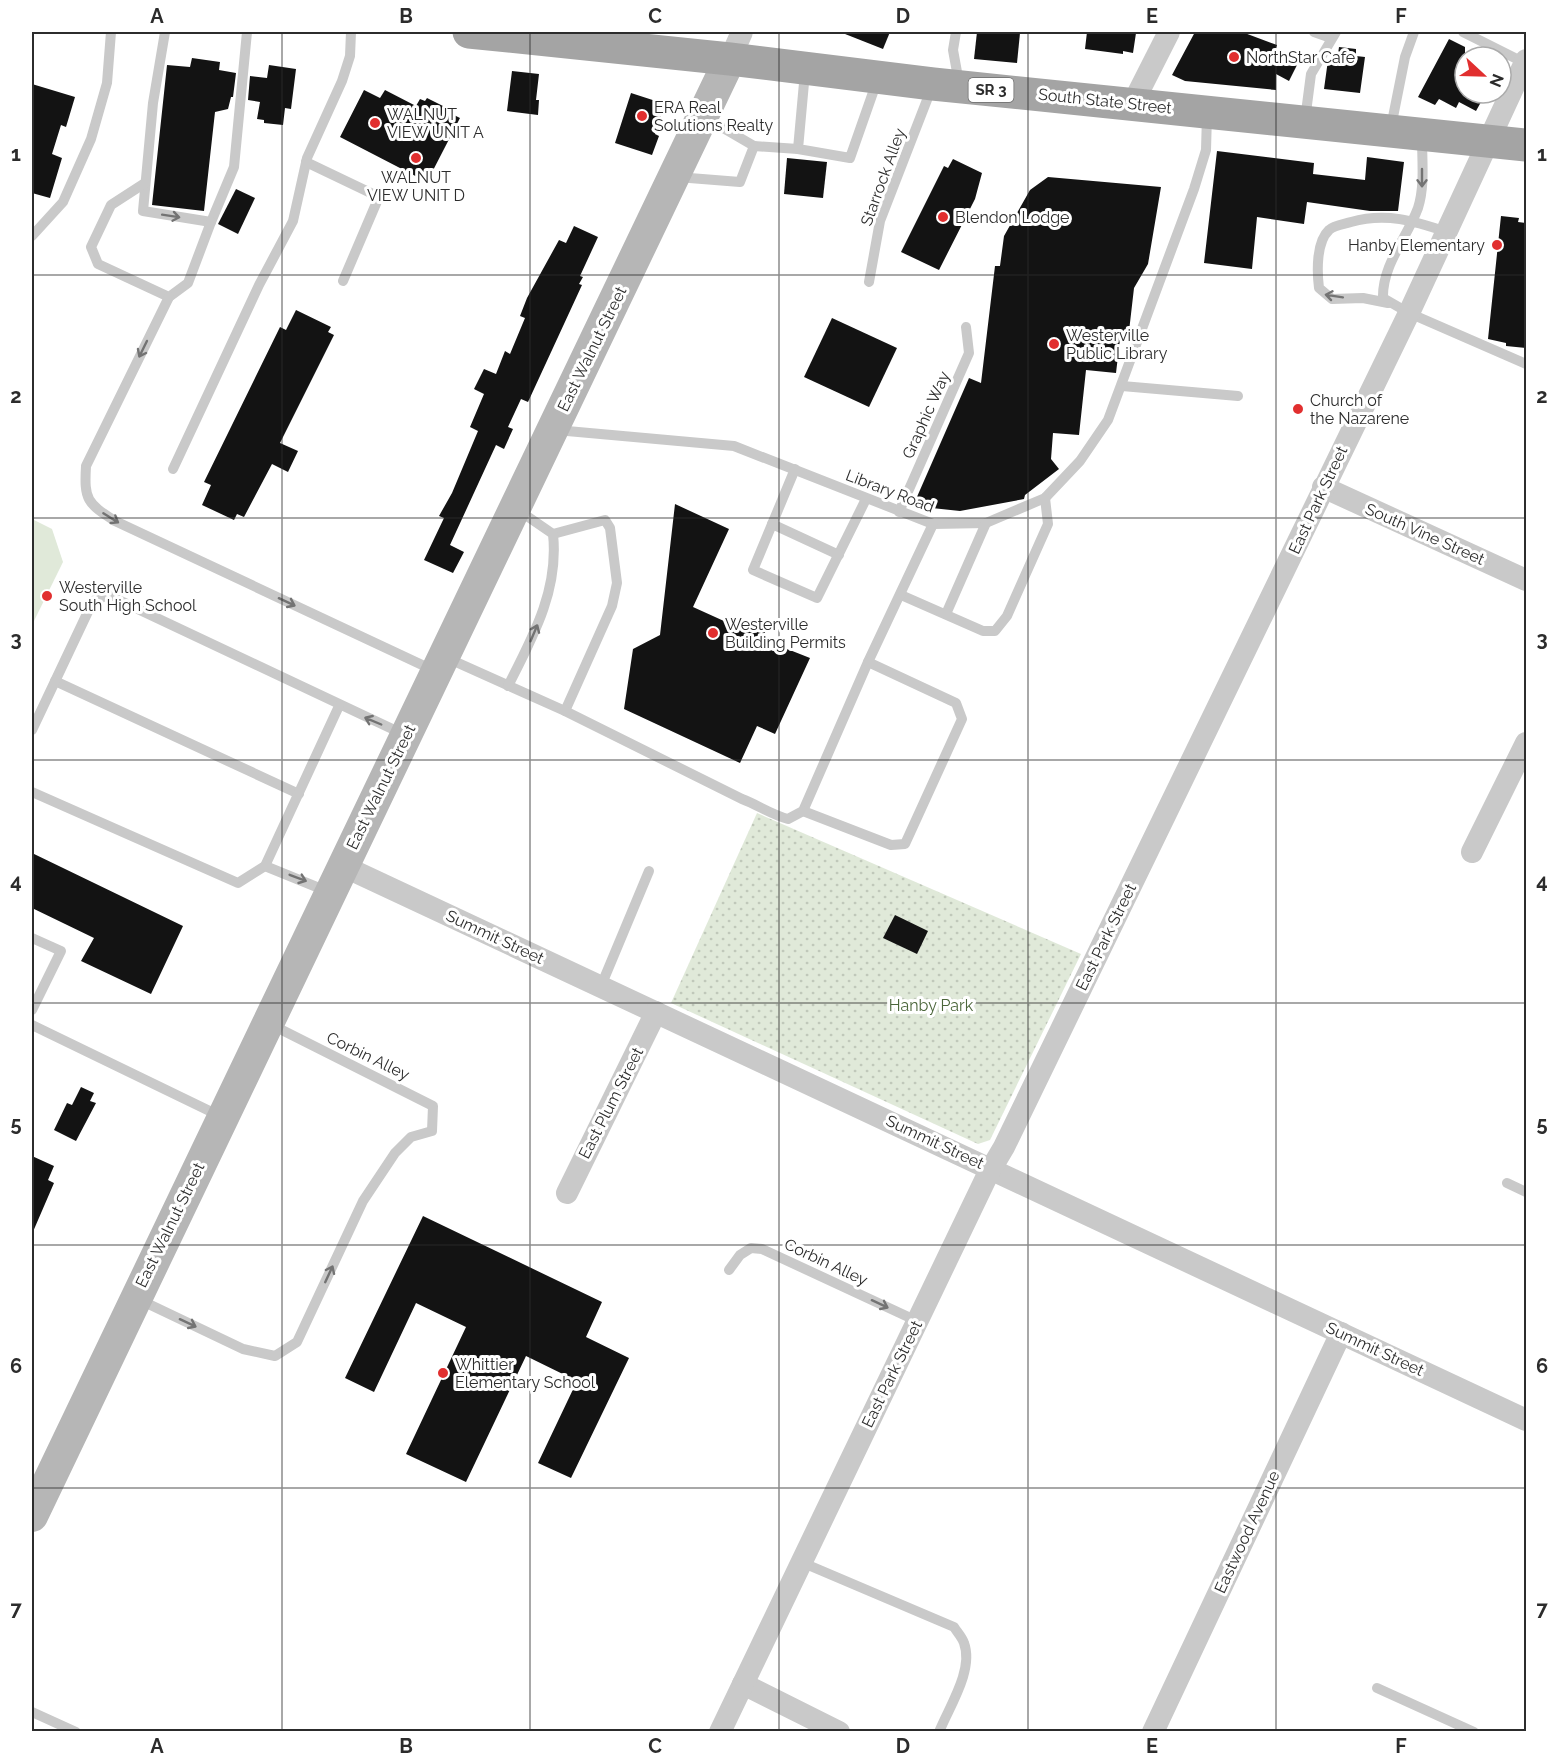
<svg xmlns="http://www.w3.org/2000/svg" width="1558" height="1763" font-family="Raleway,sans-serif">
  <defs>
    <pattern id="grass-dots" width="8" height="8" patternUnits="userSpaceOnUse" patternTransform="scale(1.5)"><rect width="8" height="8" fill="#e0e9d9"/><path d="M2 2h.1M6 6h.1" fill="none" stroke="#c0c8ba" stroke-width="1.8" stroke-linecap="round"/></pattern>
  </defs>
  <rect width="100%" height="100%" fill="#fff"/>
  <polygon fill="url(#grass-dots)" points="757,813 1081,954 990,1140 978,1144 671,1003"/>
  <polygon fill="#e0e9d9" points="32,519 52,529 63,562 32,625"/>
  <g fill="#131313">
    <polygon points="840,32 890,32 883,49"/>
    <polygon points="977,32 1020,33 1017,63 974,59"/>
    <polygon points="1087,32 1136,33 1133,53 1123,51 1123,54 1085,49"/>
    <polygon points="1195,32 1242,32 1277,45 1275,51 1298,63 1289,81 1276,74 1276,90 1185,81 1172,75"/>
    <polygon points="1449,39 1465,47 1465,93 1486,93 1476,111 1459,102 1456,108 1439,99 1435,105 1418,97"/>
    <polygon points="1339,47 1356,49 1356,56 1365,57 1360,93 1324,89 1328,60 1332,54 1338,54"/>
    <polygon points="192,58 220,62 219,70 236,73 233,97 231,97 228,109 215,112 204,211 152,205 167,65 190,67"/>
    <polygon points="269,65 296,69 291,109 285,108 283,125 264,123 264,120 257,119 260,102 248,100 250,76 267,78"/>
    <polygon points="512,71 539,74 536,100 539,100 538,115 507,111"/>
    <polygon points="32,84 75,97 66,127 61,125 52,154 62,158 50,198 32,193"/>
    <polygon points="364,90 380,98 385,90 416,106 420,99 425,101 427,98 455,112 454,115 460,118 427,182 340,137"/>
    <polygon points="631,93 665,104 655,134 659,136 652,155 615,143"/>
    <polygon points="1217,151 1314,163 1313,174 1365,180 1367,157 1404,162 1398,211 1370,211 1307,202 1304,224 1257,217 1252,269 1204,263"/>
    <polygon points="787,158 827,162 823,198 784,194"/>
    <polygon points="953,159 982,173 975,199 939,270 901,252 944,166 948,168"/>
    <polygon points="1048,177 1161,187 1148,264 1134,288 1128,340 1120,339 1116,373 1086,370 1079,435 1053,433 1051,459 1059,469 1025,495 1024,499 960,511 913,506 969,378 981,383 995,266 1000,266 1004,236 1030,190"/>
    <polygon points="236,189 255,198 238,234 218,224"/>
    <polygon points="1501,216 1519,218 1518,222 1527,223 1527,348 1506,346 1506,343 1488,339"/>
    <polygon points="574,226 598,237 580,276 583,277 579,284 582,285 528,402 521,399 508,427 513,429 504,449 496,445 450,545 464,552 453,573 424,560 444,518 439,516 452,493 478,431 470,427 484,394 474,389 484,369 496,374 505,351 510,354 525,318 520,316 527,298 559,240 566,243"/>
    <polygon points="296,310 331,327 328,332 334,335 280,443 298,451 288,472 272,464 244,517 237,514 234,520 202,505 211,485 204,482 280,327 286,330"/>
    <polygon points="832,318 897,348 869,407 804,377"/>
    <polygon points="675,504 729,529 693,607 746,631 754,621 760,619 767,628 762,639 810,658 775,734 757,726 740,763 624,709 633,649 660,635"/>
    <polygon points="32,853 183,926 151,994 81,961 94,938 32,908"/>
    <polygon points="895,915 928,931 917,954 883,938"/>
    <polygon points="81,1087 94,1093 90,1101 96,1103 76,1141 54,1130 67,1103 72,1105"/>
    <polygon points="32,1156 54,1166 48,1180 54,1183 32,1234"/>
    <polygon points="423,1216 602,1302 586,1337 629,1358 571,1478 538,1463 577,1381 526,1356 466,1482 406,1454 466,1327 416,1303 374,1392 345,1378"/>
  </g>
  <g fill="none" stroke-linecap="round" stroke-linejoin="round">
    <g stroke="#c9c9c9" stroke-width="10">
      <polyline points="165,32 153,103 143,211 211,222 234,167 247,32"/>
      <polyline points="956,32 953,50 959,83"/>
      <polyline points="1314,32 1331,38"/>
      <polyline points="1463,32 1525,63"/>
      <polyline points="805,72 798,149 850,158 877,81"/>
      <polyline points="1305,120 1311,74 1336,32"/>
      <polyline points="1391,127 1405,57 1414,32"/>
      <path d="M1422 138C1422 161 1425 186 1418 208 1407 238 1382 265 1383 298L1409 313 1526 364"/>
      <polyline points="754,146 798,149"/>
      <polyline points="306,162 375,195 378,199 343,281"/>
      <polyline points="677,177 740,182 754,146 706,118"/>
      <polyline points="145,183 111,205 91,247 98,264 169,297 188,283 211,222"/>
      <polyline points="32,236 63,202 91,139 107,83 111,32"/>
      <polyline points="869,282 880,221 932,87"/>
      <path d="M169 297 86 466C84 500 87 503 115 521L435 671"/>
      <path d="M1388 303 1363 298 1332 299 1319 288C1317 272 1316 242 1329 230 1334 225 1345 224 1351 222 1386 212 1414 221 1447 232"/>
      <polyline points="1122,386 1238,396"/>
      <polyline points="556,430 734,446 933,524 986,523 1045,498 1080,461 1108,420 1194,189 1206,150 1207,115"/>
      <polyline points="173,469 259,285 293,221 307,158 342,81 350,56 351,32"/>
      <polyline points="795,469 753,570 817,598 866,499"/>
      <polyline points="899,512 969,353 966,327"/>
      <polyline points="772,524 839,555"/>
      <polyline points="553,534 605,520 610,528 617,583 612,606 565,711"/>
      <polyline points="901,595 983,631 995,631 1007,616 1048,524 1045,498"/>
      <polyline points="946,614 986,523"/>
      <path d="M447 658 565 711 742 799C758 805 772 815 788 819L803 811 868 662 933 524"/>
      <polyline points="55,681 299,794"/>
      <path d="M508 686C533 637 559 590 553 534L518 510"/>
      <polyline points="32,730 93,601 108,595 403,734"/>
      <polyline points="32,792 238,883 265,866 339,706"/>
      <polyline points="803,811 891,845 905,844 962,719 956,703 868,662"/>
      <polyline points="265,866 329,892"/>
      <polyline points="32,938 61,951 32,1010"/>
      <polyline points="601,986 649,871"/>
      <polyline points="32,1025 222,1117"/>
      <polyline points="1507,1183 1526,1192"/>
      <polyline points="729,1270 740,1255 751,1248 762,1249 917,1321"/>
      <polyline points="138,1299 243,1349 275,1356 297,1342 363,1201 395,1153 411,1137 432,1131 433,1106 270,1024"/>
      <path d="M801 1562 954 1627C957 1632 962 1637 964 1643 974 1670 949 1707 939 1732"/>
      <polyline points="1377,1688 1474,1732"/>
      <polyline points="32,1712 76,1732"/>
    </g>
    <g stroke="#c9c9c9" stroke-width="22">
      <polyline points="730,59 742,32"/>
      <polyline points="1133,103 1169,32"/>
      <polyline points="1323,487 1526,580"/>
      <polyline points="1472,852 1526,743"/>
      <polyline points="343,866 1526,1420"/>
      <polyline points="567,1193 656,1012"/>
      <polyline points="743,1684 839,1732"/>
      <polyline points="720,1732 988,1174 1004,1147 1409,313 1526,60"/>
      <polyline points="1153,1732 1341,1333"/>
    </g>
    <polyline stroke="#b6b6b6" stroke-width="32" points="32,1516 730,59"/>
    <polyline stroke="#a4a4a4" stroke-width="33" points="469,32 730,59 933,84 1526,145"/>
  </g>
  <defs><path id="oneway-shaft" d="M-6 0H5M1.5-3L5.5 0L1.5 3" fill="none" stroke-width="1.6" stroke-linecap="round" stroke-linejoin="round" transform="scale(1.5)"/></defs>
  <g stroke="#737373">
    <use href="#oneway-shaft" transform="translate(1422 178) rotate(90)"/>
    <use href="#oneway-shaft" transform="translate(171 216) rotate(9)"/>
    <use href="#oneway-shaft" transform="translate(1334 296) rotate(-171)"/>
    <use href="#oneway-shaft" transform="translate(143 349) rotate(116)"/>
    <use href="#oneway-shaft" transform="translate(111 518) rotate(32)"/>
    <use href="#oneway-shaft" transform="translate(287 602) rotate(25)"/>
    <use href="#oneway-shaft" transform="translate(534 633) rotate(-67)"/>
    <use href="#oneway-shaft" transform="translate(373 721) rotate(-157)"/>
    <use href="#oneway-shaft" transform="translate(298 878) rotate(21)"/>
    <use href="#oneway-shaft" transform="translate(329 1274) rotate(-65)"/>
    <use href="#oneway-shaft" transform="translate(880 1304) rotate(25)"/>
    <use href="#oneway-shaft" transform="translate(188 1323) rotate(25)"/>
  </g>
  <path fill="none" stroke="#2c2c2c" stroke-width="1.5" stroke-opacity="0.55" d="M282 32V1732M530 32V1732M779 32V1732M1028 32V1732M1276 32V1732M32 275H1526M32 518H1526M32 760H1526M32 1003H1526M32 1245H1526M32 1488H1526"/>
  <g fill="#e12f2f" stroke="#fff" stroke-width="2">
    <circle cx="1234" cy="57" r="6"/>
    <circle cx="642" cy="116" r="6"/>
    <circle cx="375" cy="123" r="6"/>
    <circle cx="416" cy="158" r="6"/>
    <circle cx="943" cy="217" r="6"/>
    <circle cx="1497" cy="245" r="6"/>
    <circle cx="1054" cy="344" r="6"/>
    <circle cx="1298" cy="409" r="6"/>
    <circle cx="47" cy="596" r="6"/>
    <circle cx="713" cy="633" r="6"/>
    <circle cx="443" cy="1373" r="6"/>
  </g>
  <g text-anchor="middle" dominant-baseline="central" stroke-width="6" stroke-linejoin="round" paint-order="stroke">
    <rect fill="#fff" stroke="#6b6b6b" stroke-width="1.5" x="968.5" y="78" width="45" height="24" rx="4.5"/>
    <g font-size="15" font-weight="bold" fill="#2c2c2c">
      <text x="991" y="90">SR 3</text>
    </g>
    <g font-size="16" fill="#2c2c2c" stroke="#fff" text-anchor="start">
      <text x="1246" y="57">NorthStar Cafe</text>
      <text x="654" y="107">ERA Real<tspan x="654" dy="18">Solutions Realty</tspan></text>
      <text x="387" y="114">WALNUT<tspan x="387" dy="18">VIEW UNIT A</tspan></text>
      <text x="416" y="177" text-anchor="middle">WALNUT<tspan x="416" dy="18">VIEW UNIT D</tspan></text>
      <text x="955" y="217">Blendon Lodge</text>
      <text x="1485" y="245" text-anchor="end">Hanby Elementary</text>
      <text x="1066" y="335">Westerville<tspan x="1066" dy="18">Public Library</tspan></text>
      <text x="1310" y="400">Church of<tspan x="1310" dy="18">the Nazarene</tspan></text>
      <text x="59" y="587">Westerville<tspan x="59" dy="18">South High School</tspan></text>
      <text x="725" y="624">Westerville<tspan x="725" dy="18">Building Permits</tspan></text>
      <text x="455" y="1364">Whittier<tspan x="455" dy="18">Elementary School</tspan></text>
    </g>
    <g font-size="16" fill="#2c2c2c" stroke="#fff">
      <text transform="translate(1105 101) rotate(6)">South State Street</text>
      <text transform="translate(883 177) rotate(-70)">Starrock Alley</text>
      <text transform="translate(592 349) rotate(-64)">East Walnut Street</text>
      <text transform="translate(926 415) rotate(-66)">Graphic Way</text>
      <text transform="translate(890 491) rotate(21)">Library Road</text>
      <text transform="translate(1318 500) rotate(-65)">East Park Street</text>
      <text transform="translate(1425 534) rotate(24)">South Vine Street</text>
      <text transform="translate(381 787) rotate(-64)">East Walnut Street</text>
      <text transform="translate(495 937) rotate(25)">Summit Street</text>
      <text transform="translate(1106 937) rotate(-64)">East Park Street</text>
      <text transform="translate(368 1056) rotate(26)">Corbin Alley</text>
      <text transform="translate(611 1103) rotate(-63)">East Plum Street</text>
      <text transform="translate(935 1142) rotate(25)">Summit Street</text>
      <text transform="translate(170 1225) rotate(-64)">East Walnut Street</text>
      <text transform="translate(826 1262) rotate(25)">Corbin Alley</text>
      <text transform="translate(1375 1349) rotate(25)">Summit Street</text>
      <text transform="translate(892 1374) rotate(-64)">East Park Street</text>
      <text transform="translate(1247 1532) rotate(-65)">Eastwood Avenue</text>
    </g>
    <g font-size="16" fill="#4b663a" stroke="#fff">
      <text x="931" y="1005">Hanby Park</text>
    </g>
  </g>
  <rect width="1558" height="1763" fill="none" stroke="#ffffff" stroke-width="66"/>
  <g transform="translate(1483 75) rotate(112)"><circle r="28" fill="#ffffff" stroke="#ababab" stroke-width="1.5"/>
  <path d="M0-4.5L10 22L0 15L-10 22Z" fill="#e12f2f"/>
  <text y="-9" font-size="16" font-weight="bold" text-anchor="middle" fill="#2c2c2c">N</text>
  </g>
  <rect x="33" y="33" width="1492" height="1697" fill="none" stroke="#2c2c2c" stroke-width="2"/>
  <g font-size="20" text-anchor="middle" font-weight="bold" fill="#2c2c2c">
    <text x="157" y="23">A</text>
    <text x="406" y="23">B</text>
    <text x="655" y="23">C</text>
    <text x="903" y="23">D</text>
    <text x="1152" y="23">E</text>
    <text x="1401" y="23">F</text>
    <text x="16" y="161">1</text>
    <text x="1542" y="161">1</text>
    <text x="16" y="403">2</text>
    <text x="1542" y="403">2</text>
    <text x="16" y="646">3</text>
    <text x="1542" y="646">3</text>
    <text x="16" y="888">4</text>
    <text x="1542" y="888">4</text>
    <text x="16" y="1131">5</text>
    <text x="1542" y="1131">5</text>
    <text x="16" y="1373">6</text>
    <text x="1542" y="1373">6</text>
    <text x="16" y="1616">7</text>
    <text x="1542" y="1616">7</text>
    <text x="157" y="1753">A</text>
    <text x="406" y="1753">B</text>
    <text x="655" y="1753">C</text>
    <text x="903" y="1753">D</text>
    <text x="1152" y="1753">E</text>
    <text x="1401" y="1753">F</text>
  </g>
</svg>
